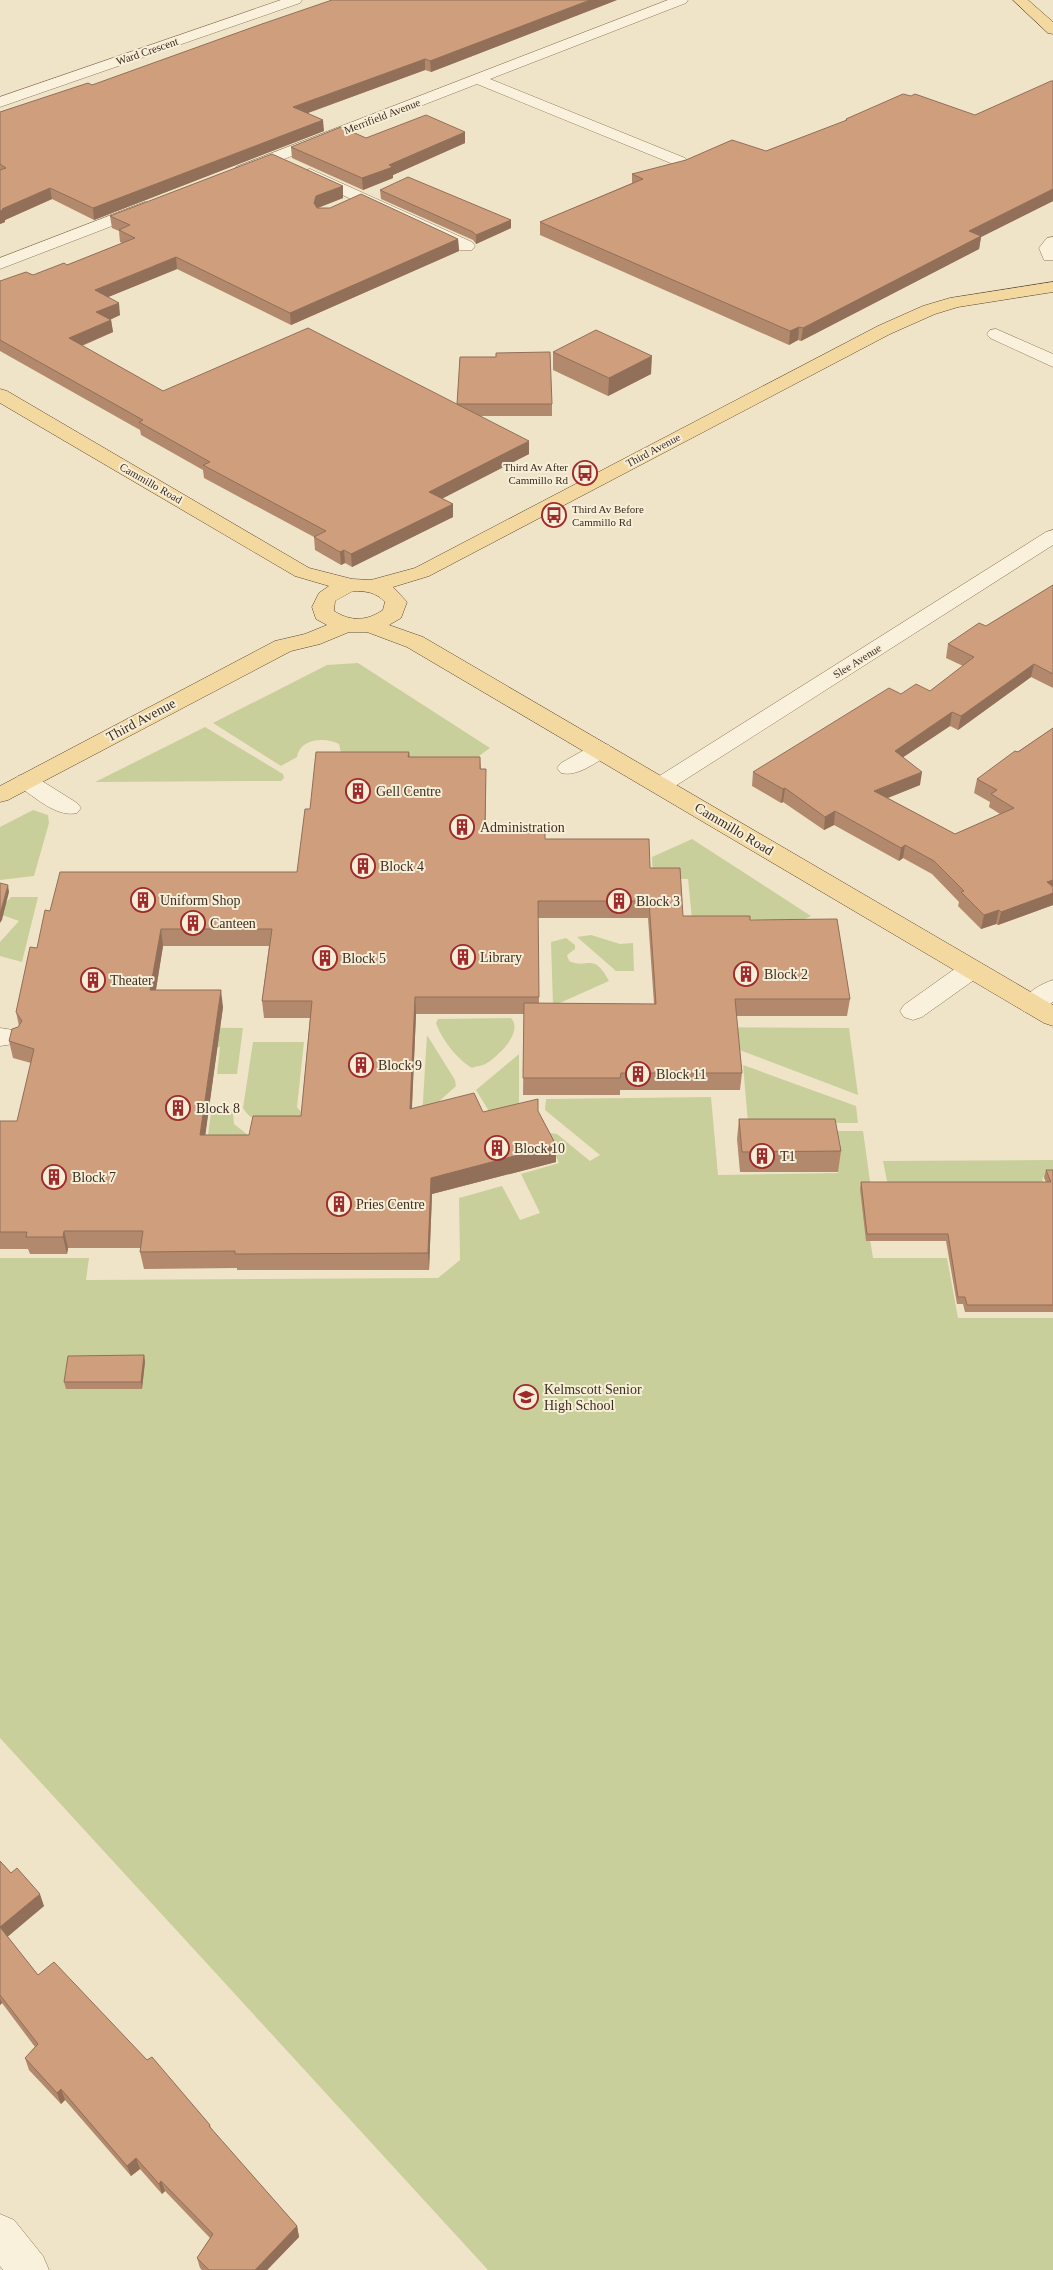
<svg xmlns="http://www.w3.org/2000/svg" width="1053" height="2270" font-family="'Times New Roman',serif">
  <rect width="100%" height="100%" fill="#f0e4c8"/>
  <g fill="#c9cf9b" fill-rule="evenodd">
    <path d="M358 663 490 748 479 756V765H441L433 757H342L339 744C325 737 300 738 297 757L281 766 213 723 327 665Z"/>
    <polygon points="205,727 283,774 284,778 281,781 276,781 95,782"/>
    <polygon points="33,810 48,815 49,823 34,876 0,880 0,827"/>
    <polygon points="692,839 811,916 805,919 692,919 688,879 653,878 652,857"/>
    <polygon points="11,897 38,897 22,962 0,956 0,942 19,921 2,915 5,911 0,909"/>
    <polygon points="591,935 620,944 633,943 634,971 616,971 577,937"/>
    <path d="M566 938 575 945V949L567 955 569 961C588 970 593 951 609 981L553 1006 551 942Z"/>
    <path d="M511 1018C524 1032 498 1056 487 1063 483 1066 477 1066 472 1068 457 1059 442 1040 436 1023L438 1019Z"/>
    <polygon points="153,1027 243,1028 237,1074 217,1074 220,1047 150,1046"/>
    <polygon points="679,1027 849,1028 858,1095"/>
    <polygon points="427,1035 455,1080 456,1086 422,1117"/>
    <path d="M253 1042H304L297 1107 306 1118C284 1121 256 1131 243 1108Z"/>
    <polygon points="519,1054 519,1117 498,1126 476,1090"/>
    <polygon points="743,1065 856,1106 858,1123 748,1123"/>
    <path d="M711 1097 718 1175 838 1173 832 1131H863L871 1188H862L873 1258H947L958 1318H1053V2270H488L0 1738V1258H89L86 1280 438 1278 460 1260 459 1198 502 1186 520 1220 540 1213 521 1174 559 1163 545 1132 557 1134 590 1161 600 1155 545 1110 546 1099ZM145 1362 142 1389H66Z"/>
    <polygon points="211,1112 233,1112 234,1124 248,1135 230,1151 206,1151"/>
    <polygon points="1053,1160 1053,1176 1043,1177 1042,1186 888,1186 883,1161"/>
  </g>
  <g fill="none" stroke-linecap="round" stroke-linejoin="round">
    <defs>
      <g id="minor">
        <polygon points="281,0 302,0 300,3 0,107 0,97"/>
        <polygon points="668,0 688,0 686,3 490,79 685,158 687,161 685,164 673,164 477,84 248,173 236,173 234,170 236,167"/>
        <polygon points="310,169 472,242 475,246 472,250 460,250 304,177 302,174 304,171"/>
        <polygon points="145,202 151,203 153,207 151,211 0,269 0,258"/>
        <polygon points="1053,237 1053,260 1044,260 1039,248 1047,238"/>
        <polygon points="996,329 1053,354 1053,367 990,338 987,334 990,330"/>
        <polygon points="1053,530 1053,545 669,790 661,792 653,790 649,785 653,780 1046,532"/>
        <path d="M601 743 609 745 612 750 609 755C594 763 578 777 561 773L557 768 561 763 593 745Z"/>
        <path d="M26 774 34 776 77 803 81 808 77 813C57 818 35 797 18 786L14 781 18 776Z"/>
        <polygon points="972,960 981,963 985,969 981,975 922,1017 913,1020 904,1017 900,1011 904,1005 963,963"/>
        <path d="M1053 980V1002C1042 1010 1036 1015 1023 1011L1019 1005C1026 993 1040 984 1053 980Z"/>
        <polygon points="0,1028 20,1031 24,1037 20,1043 0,1046"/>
        <polygon points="0,2214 14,2220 43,2256 49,2270 3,2270 0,2266"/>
      </g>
      <g id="major">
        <polygon points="1013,0 1028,0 1053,22 1053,34 1048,33"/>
        <path d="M1053 282V292L958 307 935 314 890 334 429 576 393 587 407 602 401 618 389 625 423 637 1053 1005V1026L1044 1023 407 647 367 632H349L320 644 291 651 8 800 0 802V786L275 641 305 634 327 625 316 619 312 607 319 593 329 586 295 576 0 403V389L7 391 309 568 352 579 371 580 415 568 878 326 923 306 950 298ZM353 591C366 591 376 592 385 602L383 610C367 621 351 622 334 611L335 601Z"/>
      </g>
    </defs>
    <use href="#minor" stroke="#8d765c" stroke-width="1"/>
    <use href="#major" stroke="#5b4430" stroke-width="1"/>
    <use href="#minor" fill="#faf1dc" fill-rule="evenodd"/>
    <use href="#major" fill="#f3d9a0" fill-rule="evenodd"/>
  </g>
  <g fill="#b2896c" fill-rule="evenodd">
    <polygon points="617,0 431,72 425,70 308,113 324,131 94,220 52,199 5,220 5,222 0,224 0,112 92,85"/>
    <polygon points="1053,81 1053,201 981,237 979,249 801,341 798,340 789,345 540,235 540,222 632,183 632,174 766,151 845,121 846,119 975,115"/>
    <polygon points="366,138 465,143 393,175 393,178 363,190 292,158 291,147"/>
    <polygon points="343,186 343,198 318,208 458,239 459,251 291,325 177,269 108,297 120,315 110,320 111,320 113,332 82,346 163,391 457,404 460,357 552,404 552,416 480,416 529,454 442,498 453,504 453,517 352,567 345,563 341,565 315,550 314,537 204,478 203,470 141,435 140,430 0,351 0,281 33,275 67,265 122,243 120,242 119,231 112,228 110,216"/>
    <polygon points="380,190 511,220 511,228 476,244 473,240 381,199"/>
    <polygon points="553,352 651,374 608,396 553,370"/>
    <polygon points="1053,585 1053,688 1031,677 958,730 950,726 903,757 920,785 888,798 955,834 1000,814 989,807 990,802 974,793 977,779 1053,728 1053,905 998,925 996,924 981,929 958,906 959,902 932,874 903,858 899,861 834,825 824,830 783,802 781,803 752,786 753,772 901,694 930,691 963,666 946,658 948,644 986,626"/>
    <path d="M409 752 410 757H480L481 769 486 785 485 828 545 839 650 868 683 916 750 920 850 999 847 1016H736L742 1073 740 1090H620V1095H523L524 1014H416L412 1109 483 1112 538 1111 556 1145V1162L432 1194 429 1270H237V1268L144 1269 140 1252 141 1248H68L67 1254H30L28 1249H0V1121H17L31 1063 13 1058 9 1041 19 1026 16 1012 37 948 50 911 297 872 310 809ZM538 918H648L654 1004 539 1003ZM163 946H269L262 1001 264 1018H310L301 1116 249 1135H205L223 1007 156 990Z"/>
    <polygon points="739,1119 841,1151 838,1172 740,1172 737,1139"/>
    <polygon points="1046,1170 1053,1170 1053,1312 965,1312 963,1304 957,1304 946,1241 866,1241 860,1189 861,1182 1046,1182 1044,1178"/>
    <polygon points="144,1355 145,1362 142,1389 66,1389 64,1382"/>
    <polygon points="0,1861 11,1873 44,1906 7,1936 38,1975 147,2060 210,2125 212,2130 297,2226 299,2237 267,2270 202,2270 200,2268 197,2258 210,2238 165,2191 162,2194 140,2169 131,2176 65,2100 61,2104 29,2070 25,2058 35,2047 2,2003 0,2005"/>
  </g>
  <g fill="#916f58">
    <polygon points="590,0 617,0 431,72 430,61"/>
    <polygon points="425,59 425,70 294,118 293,107"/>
    <polygon points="323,120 324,131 94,220 93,208"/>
    <polygon points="465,132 465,143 393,175 393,178 363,190 362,178 389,165"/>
    <polygon points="343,186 343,198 317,208 314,203 316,196"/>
    <polygon points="50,188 52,199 5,220 5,222 0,224 0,211 2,209"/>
    <polygon points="1053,189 1053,201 981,237 979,249 801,341 803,328 969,231"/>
    <polygon points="511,220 511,228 476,244 476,235"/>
    <polygon points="458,239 459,251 291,325 290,313"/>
    <polygon points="176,257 177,269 96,302 95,290"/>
    <polygon points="119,303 120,315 98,325 96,312"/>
    <polygon points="111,320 113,332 71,350 69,338"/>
    <polygon points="799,327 798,340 789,345 790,331"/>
    <polygon points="652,356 651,374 608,396 609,378"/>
    <polygon points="529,441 529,454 430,505 429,492"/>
    <polygon points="453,504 453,517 352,567 351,554"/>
    <polygon points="344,550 345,563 341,565 340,552"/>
    <polygon points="1034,664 1031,677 958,730 961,716"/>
    <polygon points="952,712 950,726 893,764 895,751"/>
    <polygon points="486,769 486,785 485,845 485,828"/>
    <polygon points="922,772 920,785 872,804 874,791"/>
    <polygon points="785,788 783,802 781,803 783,789"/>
    <polygon points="835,811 834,825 824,830 825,817"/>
    <polygon points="905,845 903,858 899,861 901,848"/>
    <polygon points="1053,880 1053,892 1047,882"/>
    <polygon points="8,885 9,892 2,920 0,923 0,914"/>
    <polygon points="1053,893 1053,905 998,925 1001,912"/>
    <polygon points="999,910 996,924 981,929 984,915"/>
    <polygon points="161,929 163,946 153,1007 150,990"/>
    <polygon points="221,990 223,1007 203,1152 200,1135"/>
    <polygon points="415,997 416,1014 411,1126 410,1109"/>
    <polygon points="556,1145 556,1162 432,1194 429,1270 428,1253 431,1178"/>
    <polygon points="64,1231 68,1248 67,1254 63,1237"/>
    <polygon points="144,1355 145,1362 142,1389 141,1382"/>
    <polygon points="40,1894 44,1906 5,1939 0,1927"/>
    <polygon points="0,1998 2,2003 0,2005"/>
    <polygon points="61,2089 65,2100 61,2104 57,2093"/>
    <polygon points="136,2158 140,2169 131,2176 127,2166"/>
    <polygon points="161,2181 165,2191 162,2194 159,2184"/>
    <polygon points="297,2226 299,2237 267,2270 255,2270"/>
  </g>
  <g fill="#cf9f7d" stroke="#916f58" fill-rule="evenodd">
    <polygon points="332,0 590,0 430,61 425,59 293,107 323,120 93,208 50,188 2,209 3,210 0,211 0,170 6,168 0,164 0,112 88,83 92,85 259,25"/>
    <polygon points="1051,81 1053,81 1053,189 969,231 981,236 803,328 799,327 790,331 540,222 643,179 632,174 686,160 732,140 766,151 847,120 846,119 903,94 911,96 915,94 975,115"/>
    <polygon points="426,115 465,132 389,165 393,167 362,178 291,147 341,127 366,138"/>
    <polygon points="272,154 343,186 316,196 314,203 317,208 330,208 361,194 458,239 290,313 176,257 95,290 119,303 96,312 111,320 69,338 163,391 308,328 529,441 429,492 453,504 351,554 344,550 340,552 314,537 326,531 203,465 210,462 139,422 143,420 0,340 0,281 26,272 33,275 64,263 67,265 135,238 119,230 130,225 110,216"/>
    <polygon points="408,177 511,220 476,235 473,232 380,190"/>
    <polygon points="596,330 652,356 609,378 553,352"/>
    <polygon points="550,352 552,404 457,404 460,357 496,357 496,353"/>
    <polygon points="1053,585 1053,674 1034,664 961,716 952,712 895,751 922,772 874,791 955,834 1014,808 991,794 997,790 977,779 1015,751 1018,752 1053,728 1053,880 1047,882 1053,887 1053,893 1001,912 999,910 984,915 961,892 964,891 934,861 905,845 901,848 835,811 825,817 785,788 783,789 753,772 889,688 901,694 916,684 930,691 974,657 948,644 979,623 986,626"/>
    <path d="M316 752H409L408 757H480V769H486L485 828H545V839H649L650 868H680L683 916H750V920L837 919 850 999H735L742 1073H621L620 1078H523L524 1003 656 1004 649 901H538L539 997H415L410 1109 474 1093 483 1112 538 1099V1111L556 1145 431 1178 428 1253 235 1254V1251L140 1252 143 1231H64L63 1237H26L27 1232H0V1121H17L34 1049 9 1041 12 1029 18 1027 22 1021 16 1012 30 947 37 948 45 910 50 911 60 872H297L305 809H310ZM161 929H272L262 1001H312L301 1116H253L249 1135H200L221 990H150Z"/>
    <polygon points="0,883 8,885 0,914"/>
    <polygon points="739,1119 835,1119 841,1151 742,1152"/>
    <polygon points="1046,1170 1053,1170 1053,1305 967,1305 965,1297 958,1297 948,1234 867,1234 861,1182 1051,1182"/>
    <polygon points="144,1355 141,1382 64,1382 68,1356"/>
    <polygon points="0,1861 11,1873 17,1868 40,1894 0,1927"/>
    <polygon points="0,1927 38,1975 54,1962 147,2060 152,2057 210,2125 209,2126 297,2226 255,2270 209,2270 197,2258 213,2234 161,2181 159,2184 136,2158 127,2166 61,2089 57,2093 25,2058 38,2044 0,1995"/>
  </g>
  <defs>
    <symbol id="bus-ring" viewBox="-11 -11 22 22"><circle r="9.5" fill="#f7eed8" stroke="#9e2a2b" stroke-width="1.5"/><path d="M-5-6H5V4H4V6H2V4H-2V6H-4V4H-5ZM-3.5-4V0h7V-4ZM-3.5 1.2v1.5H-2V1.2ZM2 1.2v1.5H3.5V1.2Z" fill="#9e2a2b"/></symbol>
    <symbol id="building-ring" viewBox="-11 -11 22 22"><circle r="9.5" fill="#f7eed8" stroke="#9e2a2b" stroke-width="1.5"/><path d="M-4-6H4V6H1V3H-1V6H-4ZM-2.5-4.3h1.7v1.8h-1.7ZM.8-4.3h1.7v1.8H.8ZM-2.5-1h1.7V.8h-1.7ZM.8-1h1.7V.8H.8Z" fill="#9e2a2b"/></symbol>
    <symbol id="school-ring" viewBox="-11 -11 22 22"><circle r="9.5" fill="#f7eed8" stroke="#9e2a2b" stroke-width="1.5"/><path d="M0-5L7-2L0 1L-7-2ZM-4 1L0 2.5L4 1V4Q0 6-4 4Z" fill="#9e2a2b"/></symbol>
  </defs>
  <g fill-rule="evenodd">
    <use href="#bus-ring" x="571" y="459" width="28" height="28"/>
    <use href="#bus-ring" x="540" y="501" width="28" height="28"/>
    <use href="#building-ring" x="344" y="777" width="28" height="28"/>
    <use href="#building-ring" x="448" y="813" width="28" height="28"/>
    <use href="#building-ring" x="349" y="852" width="28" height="28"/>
    <use href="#building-ring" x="129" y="886" width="28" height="28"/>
    <use href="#building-ring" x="605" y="887" width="28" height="28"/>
    <use href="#building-ring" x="179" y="909" width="28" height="28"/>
    <use href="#building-ring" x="449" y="943" width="28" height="28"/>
    <use href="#building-ring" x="311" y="944" width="28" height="28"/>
    <use href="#building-ring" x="732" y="960" width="28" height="28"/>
    <use href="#building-ring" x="79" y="966" width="28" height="28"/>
    <use href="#building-ring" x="347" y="1051" width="28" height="28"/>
    <use href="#building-ring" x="624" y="1060" width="28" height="28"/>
    <use href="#building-ring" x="164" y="1094" width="28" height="28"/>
    <use href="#building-ring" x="483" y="1134" width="28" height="28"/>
    <use href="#building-ring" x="748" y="1142" width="28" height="28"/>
    <use href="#building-ring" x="40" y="1163" width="28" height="28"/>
    <use href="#building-ring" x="325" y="1190" width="28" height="28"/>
    <use href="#school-ring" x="512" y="1383" width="28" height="28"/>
  </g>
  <g text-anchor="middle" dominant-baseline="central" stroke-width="4" stroke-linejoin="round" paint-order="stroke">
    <g font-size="11" fill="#3d2e20" stroke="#f7eed8">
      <text transform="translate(147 51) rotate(-19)">Ward Crescent</text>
      <text transform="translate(382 116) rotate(-21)">Merrifield Avenue</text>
      <text transform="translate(653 450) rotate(-28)">Third Avenue</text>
      <text transform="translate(151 483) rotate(30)">Cammillo Road</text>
      <text transform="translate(857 661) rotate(-32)">Slee Avenue</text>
    </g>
    <g font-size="11" fill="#3d2e20" stroke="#f7eed8" text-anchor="end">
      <text x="568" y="467">Third Av After<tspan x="568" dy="13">Cammillo Rd</tspan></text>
      <text x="572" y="509" text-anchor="start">Third Av Before<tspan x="572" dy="13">Cammillo Rd</tspan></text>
    </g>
    <g font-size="14" fill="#3d2e20" stroke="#f7eed8">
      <text transform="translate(141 720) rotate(-28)">Third Avenue</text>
      <text transform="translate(734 829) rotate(31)">Cammillo Road</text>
    </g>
    <g font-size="14" fill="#3d2e20" stroke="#f7eed8" text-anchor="start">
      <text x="376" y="791">Gell Centre</text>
      <text x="480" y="827">Administration</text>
      <text x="380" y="866">Block 4</text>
      <text x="160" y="900">Uniform Shop</text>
      <text x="636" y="901">Block 3</text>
      <text x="210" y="923">Canteen</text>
      <text x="480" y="957">Library</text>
      <text x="342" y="958">Block 5</text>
      <text x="764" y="974">Block 2</text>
      <text x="110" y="980">Theater</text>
      <text x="378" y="1065">Block 9</text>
      <text x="656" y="1074">Block 11</text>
      <text x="196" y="1108">Block 8</text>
      <text x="514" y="1148">Block 10</text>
      <text x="780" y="1156">T1</text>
      <text x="72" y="1177">Block 7</text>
      <text x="356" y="1204">Pries Centre</text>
      <text x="544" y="1389">Kelmscott Senior<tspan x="544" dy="16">High School</tspan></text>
    </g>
  </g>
</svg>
